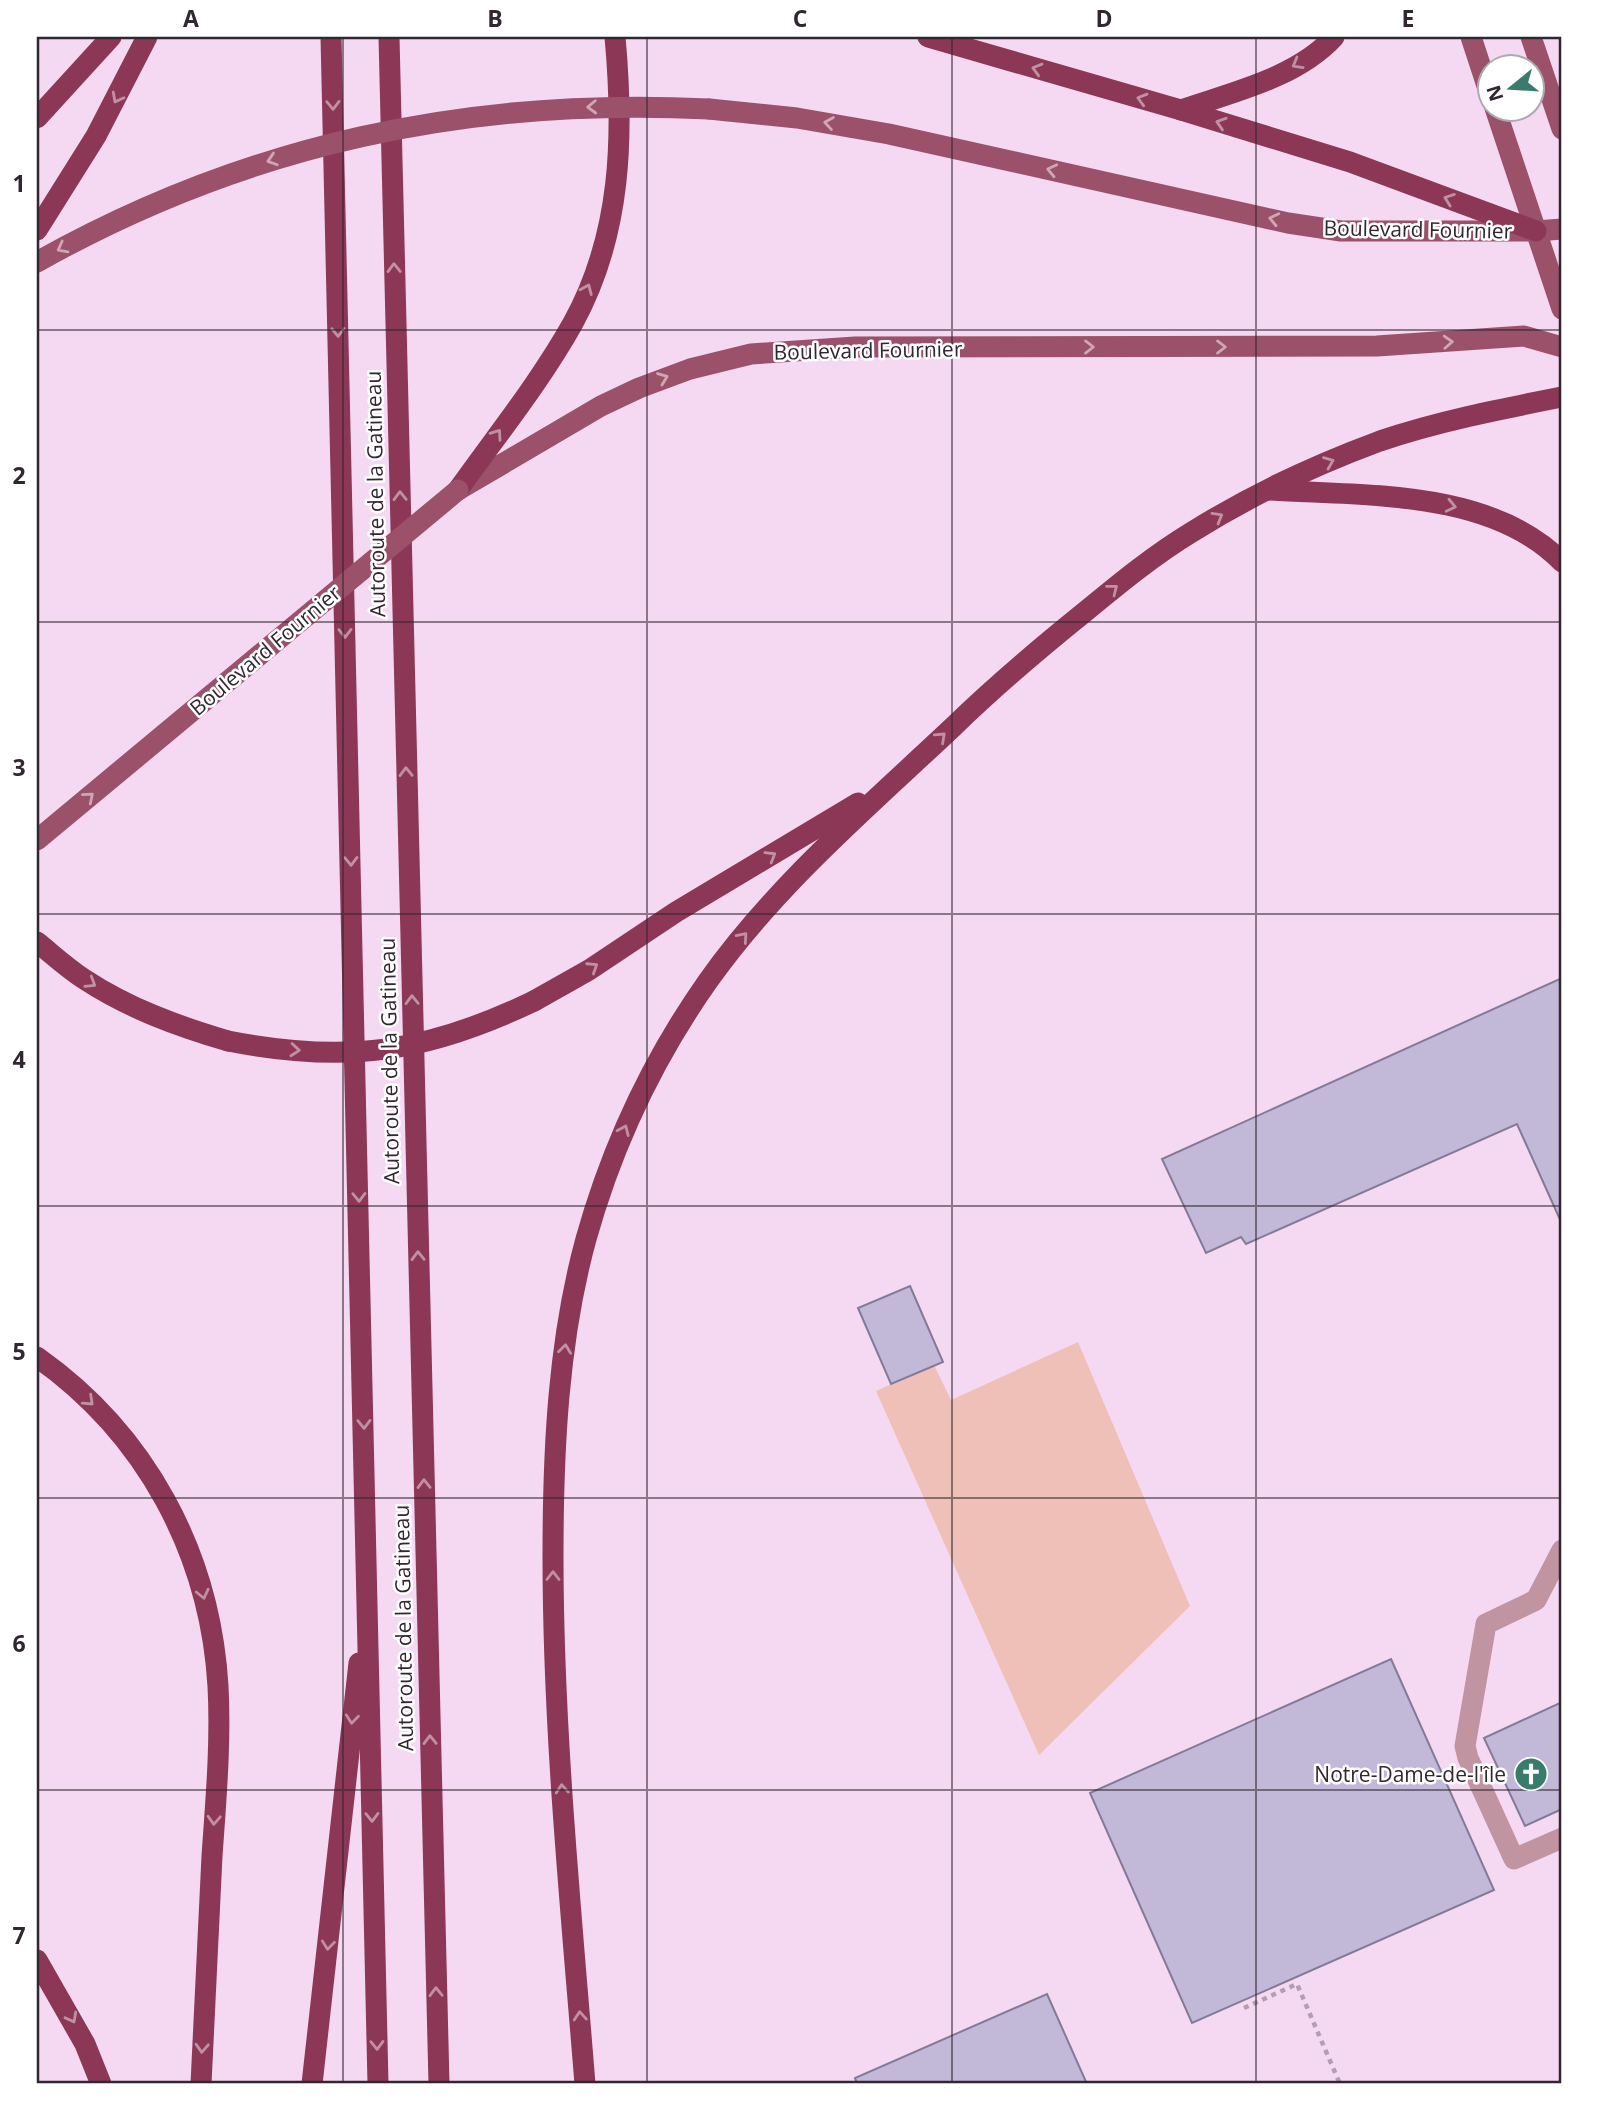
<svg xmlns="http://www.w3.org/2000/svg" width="1599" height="2121" font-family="'Open Sans',sans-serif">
  <rect width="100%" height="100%" fill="#f5d9f2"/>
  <polygon fill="#efc0b7" points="1078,1342 1190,1606 1039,1755 876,1391 934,1365 951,1400"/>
  <g fill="#c2b9d9" stroke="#837a97" stroke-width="2">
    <polygon points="1562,978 1562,1224 1517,1124 1246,1244 1241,1237 1206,1253 1162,1159"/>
    <polygon points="910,1286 943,1362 891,1384 858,1308"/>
    <polygon points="1391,1659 1494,1890 1192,2023 1090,1793"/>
    <polygon points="1562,1702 1562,1809 1525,1826 1484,1738"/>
    <polygon points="1047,1994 1087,2084 857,2084 855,2078"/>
  </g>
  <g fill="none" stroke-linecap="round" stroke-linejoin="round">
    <polyline stroke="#b49eb1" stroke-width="4.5" stroke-dasharray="5 5" stroke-linecap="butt" points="1244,2008 1297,1984 1340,2084"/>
    <polyline stroke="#c095a1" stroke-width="21" points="1562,1550 1536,1600 1486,1624 1465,1746 1468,1758 1514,1859 1562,1838"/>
    <g stroke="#9b516a" stroke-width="21">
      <polyline points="1471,37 1490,95"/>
      <polyline points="1531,37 1562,129"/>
      <polyline points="1495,108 1562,309"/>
      <polyline points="709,109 797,118 889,134 1288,223 1341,231 1536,231 1562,229"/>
      <polyline points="458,490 601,406 639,388 690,369 751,354 855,347 1377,346 1524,336 1562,347"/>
    </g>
    <g stroke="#8c3756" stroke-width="21">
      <polyline points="331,37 378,2084"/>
      <polyline points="389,37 439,2084"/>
      <polyline points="928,37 1181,110 1350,162 1536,231"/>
      <path d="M1181 110C1233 92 1296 78 1334 37"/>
      <polyline points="37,118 111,37"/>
      <polyline points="37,230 96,136 147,37"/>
      <path d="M458 490C497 435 540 382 573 323 622 234 624 135 615 37"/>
      <path d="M1269 490C1363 496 1491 489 1562 562"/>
      <path d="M37 942C52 954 67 968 84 979 128 1008 177 1026 228 1041"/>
      <polyline points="534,1001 589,970 676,912 858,803"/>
      <path d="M37 1357C146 1434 210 1553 218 1686 221 1742 216 1799 212 1856 208 1932 204 2008 201 2084"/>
      <polyline points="37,1960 85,2044 101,2084"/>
      <polyline points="312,2084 359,1663"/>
      <path d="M585 2084C571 1909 553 1732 553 1556 553 1450 558 1341 586 1239 612 1146 653 1059 708 981 776 885 868 807 953 727 995 686 1040 648 1086 611 1120 583 1154 555 1192 532 1251 495 1315 465 1380 441 1439 421 1501 409 1562 397"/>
    </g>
    <g stroke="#9b516a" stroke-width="21">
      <path d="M37 262C247 144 468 97 709 109"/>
      <polyline points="37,840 458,490"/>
    </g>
    <path stroke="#8c3756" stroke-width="21" d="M228 1041C346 1064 426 1053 534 1001"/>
  </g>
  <defs><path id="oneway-chevron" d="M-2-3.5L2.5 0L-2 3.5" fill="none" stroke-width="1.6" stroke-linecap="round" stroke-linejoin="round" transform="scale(1.75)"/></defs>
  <g stroke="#c091a2">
    <use href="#oneway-chevron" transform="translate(1297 64) rotate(150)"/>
    <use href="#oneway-chevron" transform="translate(1037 69) rotate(-164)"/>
    <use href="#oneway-chevron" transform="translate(117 98) rotate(118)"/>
    <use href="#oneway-chevron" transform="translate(1142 99) rotate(-164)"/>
    <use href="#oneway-chevron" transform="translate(333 105) rotate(89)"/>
    <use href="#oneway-chevron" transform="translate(1221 123) rotate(-162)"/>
    <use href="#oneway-chevron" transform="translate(1449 199) rotate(-160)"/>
    <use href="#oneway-chevron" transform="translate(394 268) rotate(-91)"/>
    <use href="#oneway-chevron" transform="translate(587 289) rotate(-67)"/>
    <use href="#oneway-chevron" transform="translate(338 332) rotate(89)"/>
    <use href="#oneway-chevron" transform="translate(497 434) rotate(-55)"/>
    <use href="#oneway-chevron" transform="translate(1329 462) rotate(-22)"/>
    <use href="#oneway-chevron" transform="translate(400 496) rotate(-91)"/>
    <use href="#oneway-chevron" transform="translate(1451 506) rotate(13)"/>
    <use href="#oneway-chevron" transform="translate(1218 517) rotate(-30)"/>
    <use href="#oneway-chevron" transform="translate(1113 589) rotate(-38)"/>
    <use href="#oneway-chevron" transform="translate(345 633) rotate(89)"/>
    <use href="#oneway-chevron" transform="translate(941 737) rotate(-43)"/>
    <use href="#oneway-chevron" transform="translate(406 772) rotate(-91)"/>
    <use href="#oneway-chevron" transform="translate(771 856) rotate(-31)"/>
    <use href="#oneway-chevron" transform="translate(351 861) rotate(89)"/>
    <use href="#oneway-chevron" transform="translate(743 937) rotate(-49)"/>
    <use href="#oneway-chevron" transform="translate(593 967) rotate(-33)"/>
    <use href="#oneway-chevron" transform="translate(91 983) rotate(32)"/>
    <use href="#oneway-chevron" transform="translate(412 1000) rotate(-91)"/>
    <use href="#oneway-chevron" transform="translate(295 1050) rotate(5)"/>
    <use href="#oneway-chevron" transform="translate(624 1130) rotate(-66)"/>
    <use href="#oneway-chevron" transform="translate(359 1197) rotate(89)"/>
    <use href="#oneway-chevron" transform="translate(418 1256) rotate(-91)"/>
    <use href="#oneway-chevron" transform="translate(565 1349) rotate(-83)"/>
    <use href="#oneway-chevron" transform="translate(89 1401) rotate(43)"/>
    <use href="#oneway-chevron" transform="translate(364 1424) rotate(89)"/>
    <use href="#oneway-chevron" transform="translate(424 1484) rotate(-91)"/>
    <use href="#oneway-chevron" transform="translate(553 1576) rotate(-90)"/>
    <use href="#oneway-chevron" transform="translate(203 1594) rotate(77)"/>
    <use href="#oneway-chevron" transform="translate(352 1719) rotate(96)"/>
    <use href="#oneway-chevron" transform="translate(430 1740) rotate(-91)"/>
    <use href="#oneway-chevron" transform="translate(562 1789) rotate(-94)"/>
    <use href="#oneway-chevron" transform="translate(372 1817) rotate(89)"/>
    <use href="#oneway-chevron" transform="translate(214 1820) rotate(93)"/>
    <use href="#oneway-chevron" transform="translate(328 1945) rotate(96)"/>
    <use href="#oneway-chevron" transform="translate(436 1992) rotate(-91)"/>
    <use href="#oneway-chevron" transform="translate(580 2016) rotate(-94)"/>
    <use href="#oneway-chevron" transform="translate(72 2018) rotate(62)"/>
    <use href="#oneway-chevron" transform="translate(377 2045) rotate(89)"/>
    <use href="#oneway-chevron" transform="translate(202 2048) rotate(93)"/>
  </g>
  <g stroke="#cda8b4">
    <use href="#oneway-chevron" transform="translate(592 107) rotate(178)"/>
    <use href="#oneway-chevron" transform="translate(829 123) rotate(-171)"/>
    <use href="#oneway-chevron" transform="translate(272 160) rotate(162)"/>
    <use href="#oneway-chevron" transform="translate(1052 170) rotate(-167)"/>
    <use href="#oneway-chevron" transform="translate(1274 219) rotate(-167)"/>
    <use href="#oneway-chevron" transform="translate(62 248) rotate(152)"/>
    <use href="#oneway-chevron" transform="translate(1448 342) rotate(-3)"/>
    <use href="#oneway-chevron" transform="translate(1089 347)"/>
    <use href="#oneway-chevron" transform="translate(1221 347)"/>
    <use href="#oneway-chevron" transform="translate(663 378) rotate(-21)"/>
    <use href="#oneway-chevron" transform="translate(89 797) rotate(-40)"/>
  </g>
  <path fill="none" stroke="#312730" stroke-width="2" stroke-opacity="0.55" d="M343 37V2084M647 37V2084M952 37V2084M1256 37V2084M37 330H1562M37 622H1562M37 914H1562M37 1206H1562M37 1498H1562M37 1790H1562"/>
  <defs>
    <symbol id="church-disc" viewBox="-11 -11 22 22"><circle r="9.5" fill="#3a7b6b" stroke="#fff"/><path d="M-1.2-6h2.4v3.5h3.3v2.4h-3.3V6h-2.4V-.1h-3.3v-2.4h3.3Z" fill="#fff"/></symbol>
  </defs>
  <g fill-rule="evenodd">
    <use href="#church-disc" x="1512" y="1755" width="38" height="38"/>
  </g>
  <g text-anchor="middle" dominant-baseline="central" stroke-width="5" stroke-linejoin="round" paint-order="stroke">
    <g font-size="21" fill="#312730" stroke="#fff">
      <text transform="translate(1418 229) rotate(1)">Boulevard Fournier</text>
      <text transform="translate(868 350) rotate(-1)">Boulevard Fournier</text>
      <text transform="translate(375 494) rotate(-91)">Autoroute de la Gatineau</text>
      <text transform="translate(265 650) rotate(-40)">Boulevard Fournier</text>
      <text transform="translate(389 1061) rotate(-91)">Autoroute de la Gatineau</text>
      <text transform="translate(403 1628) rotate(-91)">Autoroute de la Gatineau</text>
    </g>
    <g font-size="21" fill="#312730" stroke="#fff" text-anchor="end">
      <text x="1506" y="1774">Notre-Dame-de-l'île</text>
    </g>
  </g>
  <rect width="1599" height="2121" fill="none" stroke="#ffffff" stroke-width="77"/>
  <g transform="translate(1511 88) rotate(252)"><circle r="33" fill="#ffffff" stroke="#ada9ac" stroke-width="2"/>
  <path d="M0-5L12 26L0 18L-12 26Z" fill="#3a7b6b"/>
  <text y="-10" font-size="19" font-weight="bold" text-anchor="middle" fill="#312730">N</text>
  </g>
  <rect x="38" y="38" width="1522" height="2044" fill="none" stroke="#312730" stroke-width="2.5"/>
  <g font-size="23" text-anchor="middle" font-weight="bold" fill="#312730">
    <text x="191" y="27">A</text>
    <text x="495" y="27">B</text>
    <text x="800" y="27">C</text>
    <text x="1104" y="27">D</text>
    <text x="1408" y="27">E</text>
    <text x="19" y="192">1</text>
    <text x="19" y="484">2</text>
    <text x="19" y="776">3</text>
    <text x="19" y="1068">4</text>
    <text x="19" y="1360">5</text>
    <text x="19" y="1652">6</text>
    <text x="19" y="1944">7</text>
  </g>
</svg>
